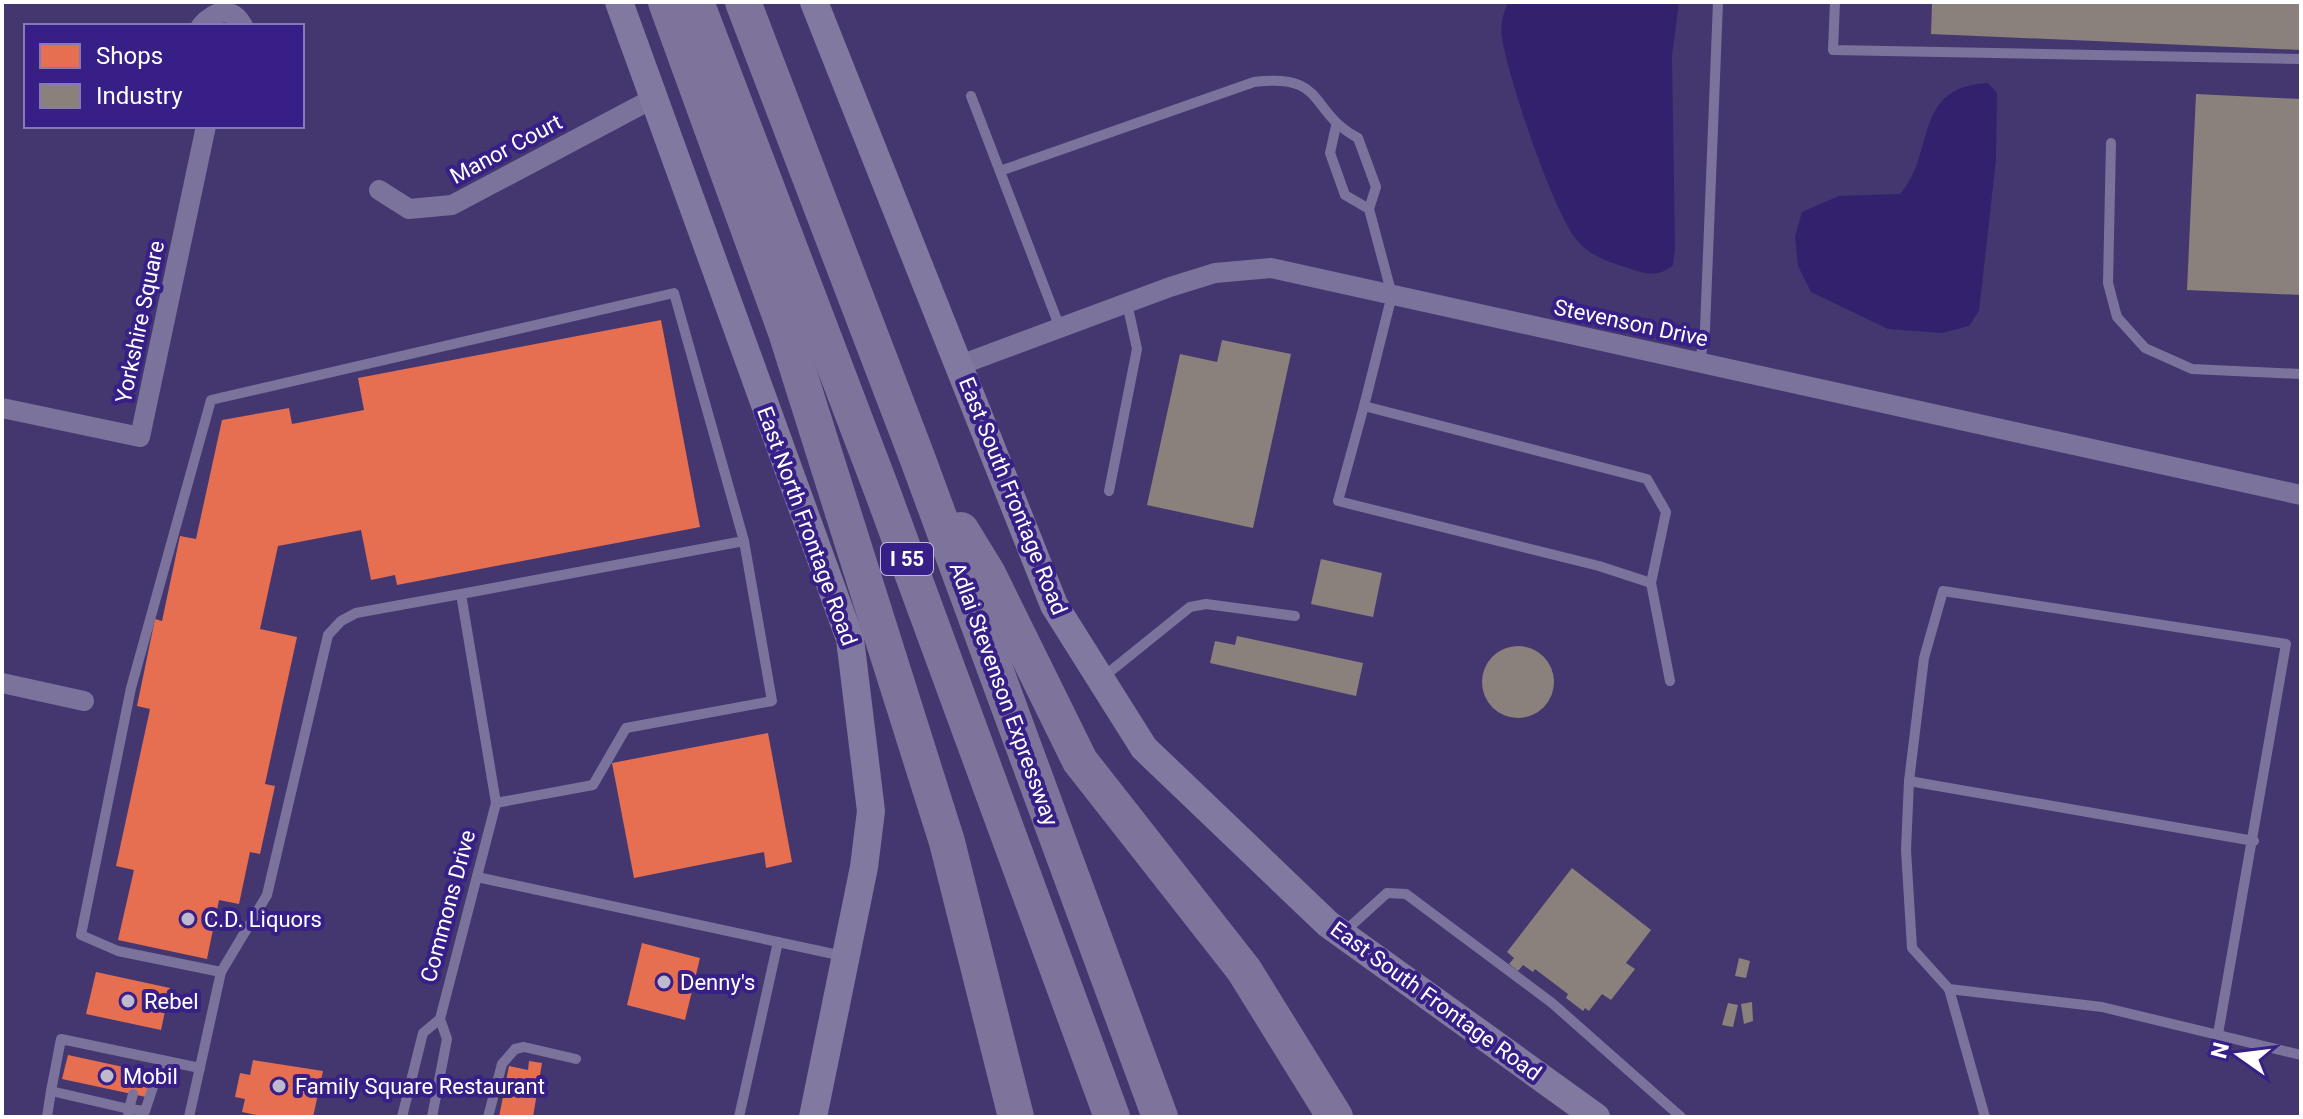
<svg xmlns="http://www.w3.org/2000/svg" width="2303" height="1119" font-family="Roboto,sans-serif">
  <rect width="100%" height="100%" fill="#44376f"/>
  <g fill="#33216e">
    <path d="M1508 2H1679L1672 56 1675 248 1673 265C1658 278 1646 274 1628 268 1609 262 1589 256 1576 239 1552 209 1508 77 1502 38 1500 25 1503 14 1508 2Z"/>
    <path d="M1988 83 1997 93 1996 160 1979 311 1969 326 1942 333 1888 329 1811 292 1798 266 1795 237 1802 212 1839 196 1900 194C1936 154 1912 86 1988 83Z"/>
  </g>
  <g fill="#e76f51">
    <polygon points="661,320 700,527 397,585 395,575 371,580 361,530 278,546 260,629 297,637 265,784 275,786 260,854 250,852 239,904 219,900 207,959 118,940 134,870 116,866 150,709 137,706 155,619 162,621 180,536 196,539 222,420 289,408 292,424 364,410 358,378"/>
    <polygon points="768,733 792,862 766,868 764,852 634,878 612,763"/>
    <polygon points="642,943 700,958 685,1020 627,1005"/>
    <polygon points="96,972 170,988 161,1030 86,1014"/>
    <polygon points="68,1055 151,1073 146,1097 62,1079"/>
    <polygon points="253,1060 323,1071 313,1117 266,1117 242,1112 245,1099 235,1097 240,1073 250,1075"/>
    <polygon points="529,1061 542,1063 533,1117 499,1117 509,1066 528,1070"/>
  </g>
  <g fill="#8a817c">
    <polygon points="1932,2 2301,2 2301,50 1931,34"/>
    <polygon points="2196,94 2301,99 2301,295 2187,290"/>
    <polygon points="1222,340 1291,354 1253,528 1147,505 1180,354 1217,362"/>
    <polygon points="1321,559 1382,573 1373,617 1311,604"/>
    <polygon points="1237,636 1363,663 1356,696 1210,663 1215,641 1235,645"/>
    <circle cx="1518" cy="682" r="36"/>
    <polygon points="1572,868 1651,930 1626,963 1635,969 1611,1000 1602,994 1589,1011 1585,1008 1583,1011 1566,998 1568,994 1535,969 1533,972 1523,965 1518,971 1509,964 1514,958 1507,952"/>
    <polygon points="1739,958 1750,961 1746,978 1735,976"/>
    <polygon points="1752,1002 1753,1021 1744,1024 1741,1004"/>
    <polygon points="1728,1003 1738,1005 1733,1027 1722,1025"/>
  </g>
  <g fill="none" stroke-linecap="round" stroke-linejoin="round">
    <g stroke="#7c739d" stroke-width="10">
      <polyline points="1835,2 1833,50 2301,59"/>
      <polyline points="971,96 1060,328"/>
      <polyline points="1336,126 1330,153 1345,195 1369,209"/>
      <polyline points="2111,143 2108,283 2117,317 2145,348 2192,369 2301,374"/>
      <path d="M1000 171 1254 82C1328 73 1307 111 1358 138L1376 187 1369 209 1392 295 1364 406 1647 479 1666 512 1651 583 1670 681"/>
      <polyline points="1700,362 1705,329 1718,2"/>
      <polyline points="1364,406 1338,501 1599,566 1651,583"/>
      <polyline points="1109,491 1137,349 1127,303"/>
      <polyline points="1102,678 1190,607 1206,604 1295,616"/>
      <polyline points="1909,781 2254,841"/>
      <polyline points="477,877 843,956"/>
      <polyline points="1343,933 1387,893 1406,894 1552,1003 1681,1117"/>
      <polyline points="221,972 118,951 81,935 131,688 211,400 674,293 744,541"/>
      <polyline points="1949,989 1985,1117"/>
      <polyline points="2218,1034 2286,644 1943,591 1924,658 1909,781 1906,850 1912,948 1949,989 2102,1007 2301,1055"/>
      <polyline points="133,1094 129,1109 145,1111 162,1060"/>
      <polyline points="47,1117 51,1091"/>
      <polyline points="128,1117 129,1109 51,1091 61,1039 200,1068"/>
      <polyline points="189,1117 221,972 267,895 328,635 341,621 356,613 461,594"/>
      <polyline points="402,1117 423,1033 440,1019 496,803 461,594 744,541 772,701 626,728 593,785 496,803"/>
      <polyline points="432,1117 447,1039 440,1019"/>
      <polyline points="488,1117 502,1064 515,1049 524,1047 576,1059"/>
      <polyline points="739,1117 778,942"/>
    </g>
    <g stroke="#7c739d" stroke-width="20">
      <path d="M201 26C214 11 232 5 243 26"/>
      <polyline points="379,190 409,209 452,205 654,98"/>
      <polyline points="960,365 1170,287 1215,273 1271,268 2301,495"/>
      <polyline points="2,408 140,437 206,126"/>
      <polyline points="2,683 84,701"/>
    </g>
    <g stroke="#8279a0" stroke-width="28">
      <polyline points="619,2 850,639 871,811 864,867 813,1117"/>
      <polyline points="814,2 1054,605 1144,748 1328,924 1596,1117"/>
    </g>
    <g stroke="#7d739b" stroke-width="36">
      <polyline points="666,2 786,332 947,842 1016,1117"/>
      <polyline points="696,2 881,488 1112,1117"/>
      <polyline points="743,2 917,457 1160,1117"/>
      <polyline points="961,530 988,574 1080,761 1244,970 1335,1117"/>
    </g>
  </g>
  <g fill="#beb9cd" stroke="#371f87" stroke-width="3">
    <circle cx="188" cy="919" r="8"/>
    <circle cx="664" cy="982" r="8"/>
    <circle cx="128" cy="1001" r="8"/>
    <circle cx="107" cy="1076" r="8"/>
    <circle cx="279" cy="1086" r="8"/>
  </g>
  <g text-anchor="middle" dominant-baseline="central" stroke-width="8" stroke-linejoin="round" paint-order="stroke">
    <rect fill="#371f87" stroke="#c3bcdb" stroke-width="2" x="881" y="543" width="52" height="32" rx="6"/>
    <g font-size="20" font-weight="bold" fill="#fff">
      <text x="907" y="559">I 55</text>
    </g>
    <g font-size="22" fill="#fff" stroke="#371f87">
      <text transform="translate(506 149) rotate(-28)">Manor Court</text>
      <text transform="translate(140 322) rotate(-78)">Yorkshire Square</text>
      <text transform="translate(1631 323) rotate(12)">Stevenson Drive</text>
      <text transform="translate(1013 496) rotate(68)">East South Frontage Road</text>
      <text transform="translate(807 526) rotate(70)">East North Frontage Road</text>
      <text transform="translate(1004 694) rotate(70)">Adlai Stevenson Expressway</text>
      <text transform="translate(448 906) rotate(-75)">Commons Drive</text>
      <text transform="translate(1436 1001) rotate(36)">East South Frontage Road</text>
    </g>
    <g font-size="22" fill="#fff" stroke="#371f87" text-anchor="start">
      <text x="204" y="919">C.D. Liquors</text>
      <text x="680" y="982">Denny's</text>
      <text x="144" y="1001">Rebel</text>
      <text x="123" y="1076">Mobil</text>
      <text x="295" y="1086">Family Square Restaurant</text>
    </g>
  </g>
  <rect width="2303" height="1119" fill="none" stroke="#ffffff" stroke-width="8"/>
  <rect x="24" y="24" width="280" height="104" fill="#371f87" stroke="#8779b7" stroke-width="2"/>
  <rect x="40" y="44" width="40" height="24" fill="#e76f51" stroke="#8779b7" stroke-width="2"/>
  <text x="96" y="64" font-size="24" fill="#ffffff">Shops</text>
  <rect x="40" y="84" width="40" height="24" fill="#8a817c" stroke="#8779b7" stroke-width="2"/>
  <text x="96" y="104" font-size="24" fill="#ffffff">Industry</text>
  <g transform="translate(2239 1055) rotate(284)" stroke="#371f87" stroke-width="6" paint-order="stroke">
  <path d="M0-6L14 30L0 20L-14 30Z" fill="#ffffff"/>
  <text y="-12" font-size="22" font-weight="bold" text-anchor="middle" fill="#ffffff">N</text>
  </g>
</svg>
